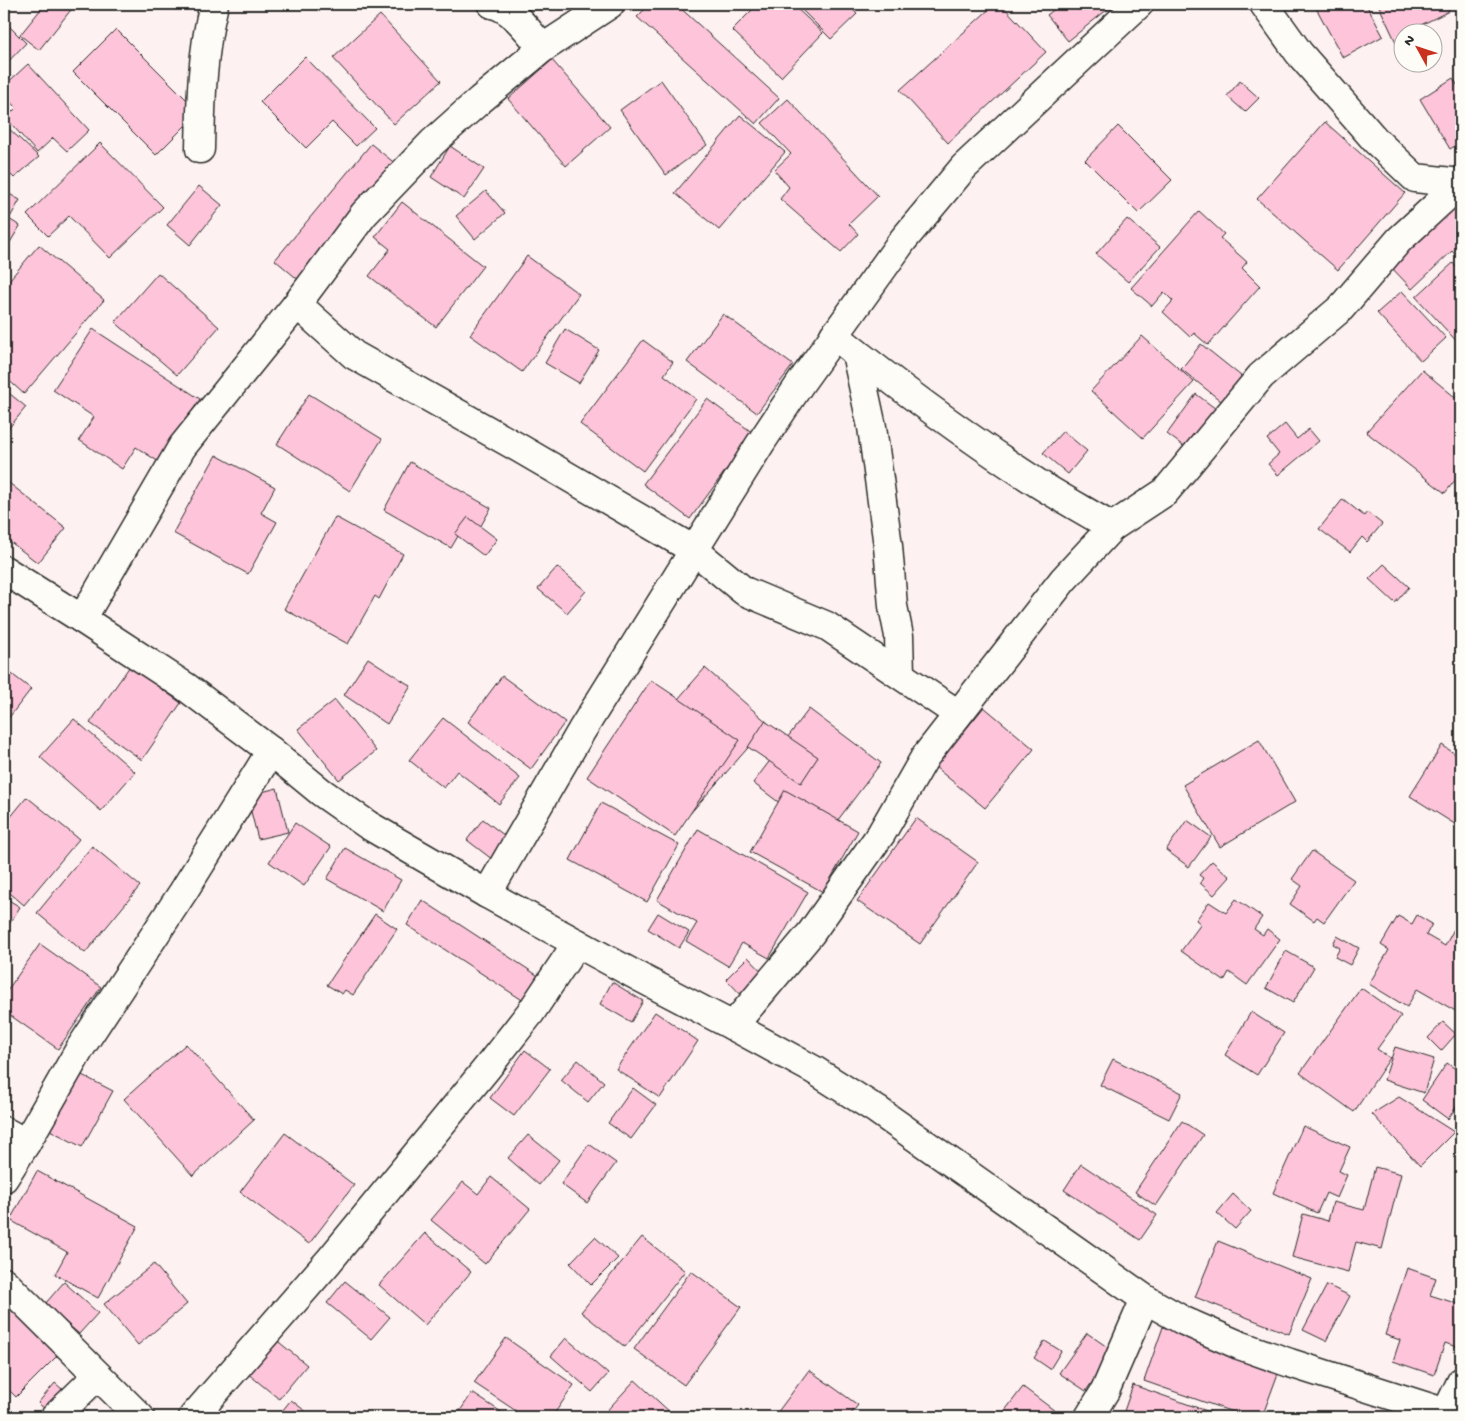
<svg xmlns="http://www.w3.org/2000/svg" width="1465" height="1421" font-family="'Gochi Hand',sans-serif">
  <rect width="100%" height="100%" fill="#fdf1f1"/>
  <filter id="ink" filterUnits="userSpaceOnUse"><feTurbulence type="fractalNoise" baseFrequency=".02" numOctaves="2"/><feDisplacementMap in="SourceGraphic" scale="10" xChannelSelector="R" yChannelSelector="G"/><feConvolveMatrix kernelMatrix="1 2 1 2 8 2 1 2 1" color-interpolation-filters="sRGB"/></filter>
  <g filter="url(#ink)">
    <g fill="#fec5da" stroke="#2b2b2b">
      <polygon points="45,4 72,4 74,6 39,50 20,35"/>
      <polygon points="650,4 676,4 779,98 756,124 637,17"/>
      <polygon points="758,4 792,4 823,33 781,77 732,30"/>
      <polygon points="796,4 847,4 857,14 831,39"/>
      <polygon points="995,4 1001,4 1046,52 948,143 900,90"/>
      <polygon points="1061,4 1112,4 1113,5 1068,41 1047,15"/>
      <polygon points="1314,4 1366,4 1383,36 1343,58"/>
      <polygon points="1378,4 1446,4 1449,11 1421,25 1424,32 1402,32 1402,55"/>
      <polygon points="380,15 441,81 394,124 333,58"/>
      <polygon points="4,21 26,43 4,66"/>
      <polygon points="116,29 199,112 156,155 73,72"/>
      <polygon points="305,57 375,128 356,146 332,122 306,148 260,102"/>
      <polygon points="552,60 610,127 566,166 508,99"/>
      <polygon points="28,64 89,130 67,151 53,138 37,153 6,118 16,108 4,95 4,86"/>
      <polygon points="1453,78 1461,91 1461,142 1450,149 1420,99"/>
      <polygon points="661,80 707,145 666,175 620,110"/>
      <polygon points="1240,81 1259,98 1245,112 1227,96"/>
      <polygon points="788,99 878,196 849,224 858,234 841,252 780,199 789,187 774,170 791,154 762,123"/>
      <polygon points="740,115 785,152 719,230 675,193"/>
      <polygon points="1325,122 1405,193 1338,270 1257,199"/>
      <polygon points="4,124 39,157 14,178 4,168"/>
      <polygon points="1118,126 1172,180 1138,213 1085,160"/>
      <polygon points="100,143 163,207 110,258 69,216 48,236 27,215"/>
      <polygon points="371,144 397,165 301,282 275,260"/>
      <polygon points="450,146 484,169 464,199 431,177"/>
      <polygon points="199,186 222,205 190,245 167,225"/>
      <polygon points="4,191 20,200 9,219 20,226 6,249 4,248"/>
      <polygon points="486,191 505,213 475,239 456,216"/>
      <polygon points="1460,201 1461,202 1461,261 1452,251 1412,289 1391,267"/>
      <polygon points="402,202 483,266 436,327 369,276 390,249 375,237"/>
      <polygon points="1199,211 1224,234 1220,238 1247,262 1242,268 1260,286 1208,345 1194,333 1190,337 1163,312 1173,301 1164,292 1152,306 1131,288"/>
      <polygon points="1127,219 1160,247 1128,282 1096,254"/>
      <polygon points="39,245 104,300 24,394 4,376 4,286"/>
      <polygon points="527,256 579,294 522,372 470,335"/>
      <polygon points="1453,263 1461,273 1461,346 1416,297"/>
      <polygon points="158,273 219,327 177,375 115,322"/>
      <polygon points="1402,291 1446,338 1421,361 1377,313"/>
      <polygon points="723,314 793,365 757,413 687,362"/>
      <polygon points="93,329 200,399 159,462 136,447 122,469 79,440 94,417 53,390"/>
      <polygon points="565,329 599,350 579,383 545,363"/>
      <polygon points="1142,336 1194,382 1143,438 1091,391"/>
      <polygon points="643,340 673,362 664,375 696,399 643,471 580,424"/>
      <polygon points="1201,344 1246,380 1226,405 1181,369"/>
      <polygon points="1422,370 1461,402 1461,473 1445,493 1366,432"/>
      <polygon points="4,389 26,407 4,434"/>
      <polygon points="309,394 382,439 350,491 277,444"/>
      <polygon points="1196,394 1224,415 1194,454 1167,434"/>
      <polygon points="707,399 753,433 690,519 643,484"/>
      <polygon points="1285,424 1297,439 1309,429 1319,441 1278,475 1268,464 1279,454 1267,439"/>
      <polygon points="1063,431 1087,451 1068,474 1043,453"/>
      <polygon points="216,455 275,487 261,513 277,522 248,574 173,533"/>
      <polygon points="410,462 491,508 474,538 461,531 451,548 384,510"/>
      <polygon points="4,479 66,528 38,563 4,537"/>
      <polygon points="1343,499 1364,516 1367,512 1382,524 1367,542 1362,537 1350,552 1319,529"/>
      <polygon points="335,517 403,554 379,599 375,596 348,644 284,609"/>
      <polygon points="468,517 497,539 484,556 455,534"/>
      <polygon points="1384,564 1409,587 1395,603 1369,579"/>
      <polygon points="557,567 586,591 567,613 538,589"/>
      <polygon points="368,658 411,686 387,724 344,695"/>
      <polygon points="130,666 181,703 142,760 90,723"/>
      <polygon points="4,668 31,689 4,724"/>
      <polygon points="705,668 769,724 687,817 624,761"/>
      <polygon points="502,676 565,722 531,769 468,722"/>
      <polygon points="651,680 740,740 675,836 587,777"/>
      <polygon points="335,700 376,751 339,780 298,729"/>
      <polygon points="984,707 1034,749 985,808 935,767"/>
      <polygon points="809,709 881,763 825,837 753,783"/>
      <polygon points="443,718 520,778 499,804 457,771 444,788 409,760"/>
      <polygon points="74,719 135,772 101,811 40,757"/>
      <polygon points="765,721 818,757 801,783 748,747"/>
      <polygon points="1259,740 1295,802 1220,847 1183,785"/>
      <polygon points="1442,745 1461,758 1461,828 1410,796"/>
      <polygon points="277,788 288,832 258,839 247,796"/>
      <polygon points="785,790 858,831 823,892 750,852"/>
      <polygon points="27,797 79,839 24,905 4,888 4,825"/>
      <polygon points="601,803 679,845 647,902 570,860"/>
      <polygon points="916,818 978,862 920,944 857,901"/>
      <polygon points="483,819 509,839 493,860 467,840"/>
      <polygon points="1187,820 1211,837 1189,867 1166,850"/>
      <polygon points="295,823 331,847 304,886 269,862"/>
      <polygon points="698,829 808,892 769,958 742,943 728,966 686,941 697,923 657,900"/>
      <polygon points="92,846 140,886 85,953 37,913"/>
      <polygon points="345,848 401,880 383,911 327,879"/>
      <polygon points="1312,851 1354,880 1324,922 1317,917 1314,921 1290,904 1302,886 1292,879"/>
      <polygon points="1212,861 1230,877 1214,895 1200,883 1203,878 1199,875"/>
      <polygon points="4,897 20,907 4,932"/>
      <polygon points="1236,899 1262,917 1254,929 1263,935 1267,929 1280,939 1247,985 1229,972 1224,981 1181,951 1201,924 1196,920 1209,902 1226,913"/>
      <polygon points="422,900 546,981 530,1005 407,925"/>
      <polygon points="658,913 689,932 679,948 648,929"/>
      <polygon points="375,914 397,929 353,995 345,990 342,994 327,985"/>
      <polygon points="1417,915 1432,924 1426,935 1445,946 1454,929 1461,933 1461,1008 1459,1013 1417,989 1407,1007 1369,984 1389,950 1381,945 1398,916 1412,924"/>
      <polygon points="1337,936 1359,948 1350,965 1335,957 1340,948 1333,944"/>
      <polygon points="40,944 101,987 58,1049 4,1011 4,995"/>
      <polygon points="1286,951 1314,967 1293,1003 1266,988"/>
      <polygon points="748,957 768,978 746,1000 726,979"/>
      <polygon points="612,982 643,1001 631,1022 600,1004"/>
      <polygon points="1361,988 1401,1016 1377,1049 1390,1058 1354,1112 1300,1073"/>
      <polygon points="655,1012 698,1041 660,1098 616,1069"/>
      <polygon points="1251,1012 1284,1033 1257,1075 1225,1055"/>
      <polygon points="1443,1022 1456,1034 1441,1051 1428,1038"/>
      <polygon points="186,1044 254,1120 193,1176 124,1099"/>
      <polygon points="1395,1047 1434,1059 1424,1093 1384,1080"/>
      <polygon points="525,1050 550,1069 514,1116 490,1098"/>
      <polygon points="1113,1059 1182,1093 1169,1119 1100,1085"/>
      <polygon points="578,1060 604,1082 588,1102 561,1080"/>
      <polygon points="1447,1063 1461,1073 1461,1100 1448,1119 1422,1100"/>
      <polygon points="78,1073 113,1091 82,1147 48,1129"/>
      <polygon points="633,1088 656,1105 631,1139 608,1123"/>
      <polygon points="1399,1097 1454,1132 1420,1166 1372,1114"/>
      <polygon points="1182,1121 1203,1135 1156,1206 1135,1192"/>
      <polygon points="1303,1126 1350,1147 1339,1171 1347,1175 1337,1198 1326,1193 1317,1213 1273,1193"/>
      <polygon points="285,1133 354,1185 309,1244 240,1192"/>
      <polygon points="528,1135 559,1160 539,1185 508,1158"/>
      <polygon points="589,1144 616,1163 587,1203 561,1184"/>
      <polygon points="1081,1164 1157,1215 1140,1240 1064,1190"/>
      <polygon points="1375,1167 1401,1174 1382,1249 1356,1242 1348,1272 1292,1257 1303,1214 1328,1221 1333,1202 1364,1210"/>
      <polygon points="37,1171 138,1226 98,1298 55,1274 67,1252 10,1220"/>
      <polygon points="491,1177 530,1209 485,1264 431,1220 463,1182 478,1194"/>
      <polygon points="1233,1194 1251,1211 1235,1229 1217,1213"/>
      <polygon points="425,1233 471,1272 425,1325 379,1285"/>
      <polygon points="595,1237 618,1258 591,1285 570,1263"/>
      <polygon points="642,1237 685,1271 625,1347 581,1312"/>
      <polygon points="1218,1241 1312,1279 1289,1334 1195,1297"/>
      <polygon points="154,1264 187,1304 138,1345 104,1304"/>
      <polygon points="1407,1268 1436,1278 1430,1295 1461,1305 1461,1343 1460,1348 1445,1343 1434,1375 1393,1361 1400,1340 1385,1335"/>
      <polygon points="691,1271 741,1307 684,1385 634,1349"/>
      <polygon points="345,1281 390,1317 371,1339 327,1303"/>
      <polygon points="64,1282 98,1313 79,1334 45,1304"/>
      <polygon points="1327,1285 1350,1296 1326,1341 1303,1330"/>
      <polygon points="4,1301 58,1355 16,1397 4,1385"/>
      <polygon points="1163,1327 1280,1368 1262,1417 1247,1417 1144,1381"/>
      <polygon points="1087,1333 1113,1351 1086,1391 1059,1373"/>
      <polygon points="269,1334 307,1365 279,1399 241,1368"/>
      <polygon points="506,1338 574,1385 552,1417 525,1417 474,1383"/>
      <polygon points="566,1338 608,1374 592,1392 551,1356"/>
      <polygon points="1045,1341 1061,1351 1050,1369 1034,1358"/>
      <polygon points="809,1370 858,1405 849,1417 774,1417"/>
      <polygon points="635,1380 672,1414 669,1417 601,1417"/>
      <polygon points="55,1383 69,1395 52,1415 38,1403"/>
      <polygon points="1133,1385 1224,1417 1122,1417"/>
      <polygon points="1023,1387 1063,1417 1000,1417"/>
      <polygon points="472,1393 509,1417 456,1417"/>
      <polygon points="291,1400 313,1417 277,1417"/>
      <polygon points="77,1403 93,1417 64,1417"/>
    </g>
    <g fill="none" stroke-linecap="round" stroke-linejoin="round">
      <defs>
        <g id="minor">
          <path d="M492 4C513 8 529 33 543 48"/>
          <polyline points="1264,4 1299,53 1376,141 1415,178 1461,183"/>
          <path d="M200 149C201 100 202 52 214 4"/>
          <polyline points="297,304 354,355 519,448 694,550 744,591 827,626 958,714"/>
          <path d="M834 335C900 388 968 438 1039 484 1063 499 1087 512 1112 527"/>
          <polyline points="856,353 872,427 888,546 893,606 899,636 900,674"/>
          <polyline points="4,570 82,619 186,687 271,751 321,792 368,825 487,894 641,978 733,1026 814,1070 877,1110 1145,1299 1184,1321 1239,1345 1290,1363 1459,1417"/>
          <polyline points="82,619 182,447 297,304 364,214 433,142 480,100 543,48 610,4"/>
          <polyline points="487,894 582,730 760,444 802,381 903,240 964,167 1139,4"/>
          <polyline points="733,1026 811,933 881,834 925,757 1063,580 1112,527 1165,492 1261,376 1341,308 1399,240 1461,183"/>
          <polyline points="4,1131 26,1143"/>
          <polyline points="4,1178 26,1143 81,1047 183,892 271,751"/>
          <polyline points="4,1282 140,1417"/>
          <polyline points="1446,1413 1461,1382"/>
          <polyline points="55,1417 97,1376"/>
          <polyline points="193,1417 329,1261 487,1068 531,1012 577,943"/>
          <polyline points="1089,1417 1105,1391 1145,1299"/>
        </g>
      </defs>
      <use href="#minor" stroke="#2b2b2b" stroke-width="31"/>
      <use href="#minor" stroke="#fdfcf7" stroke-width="28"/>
    </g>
  </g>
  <rect width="1465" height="1421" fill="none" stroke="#fdfcf7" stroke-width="20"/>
  <rect x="10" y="10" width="1445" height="1401" fill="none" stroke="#2b2b2b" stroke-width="2" filter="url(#ink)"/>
  <g transform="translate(1418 48) rotate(310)"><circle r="24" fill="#fdfcf7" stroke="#a9a8a5"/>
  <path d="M0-4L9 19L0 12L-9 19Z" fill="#c8321e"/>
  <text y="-8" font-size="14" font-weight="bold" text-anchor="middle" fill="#2b2b2b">N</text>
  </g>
</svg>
